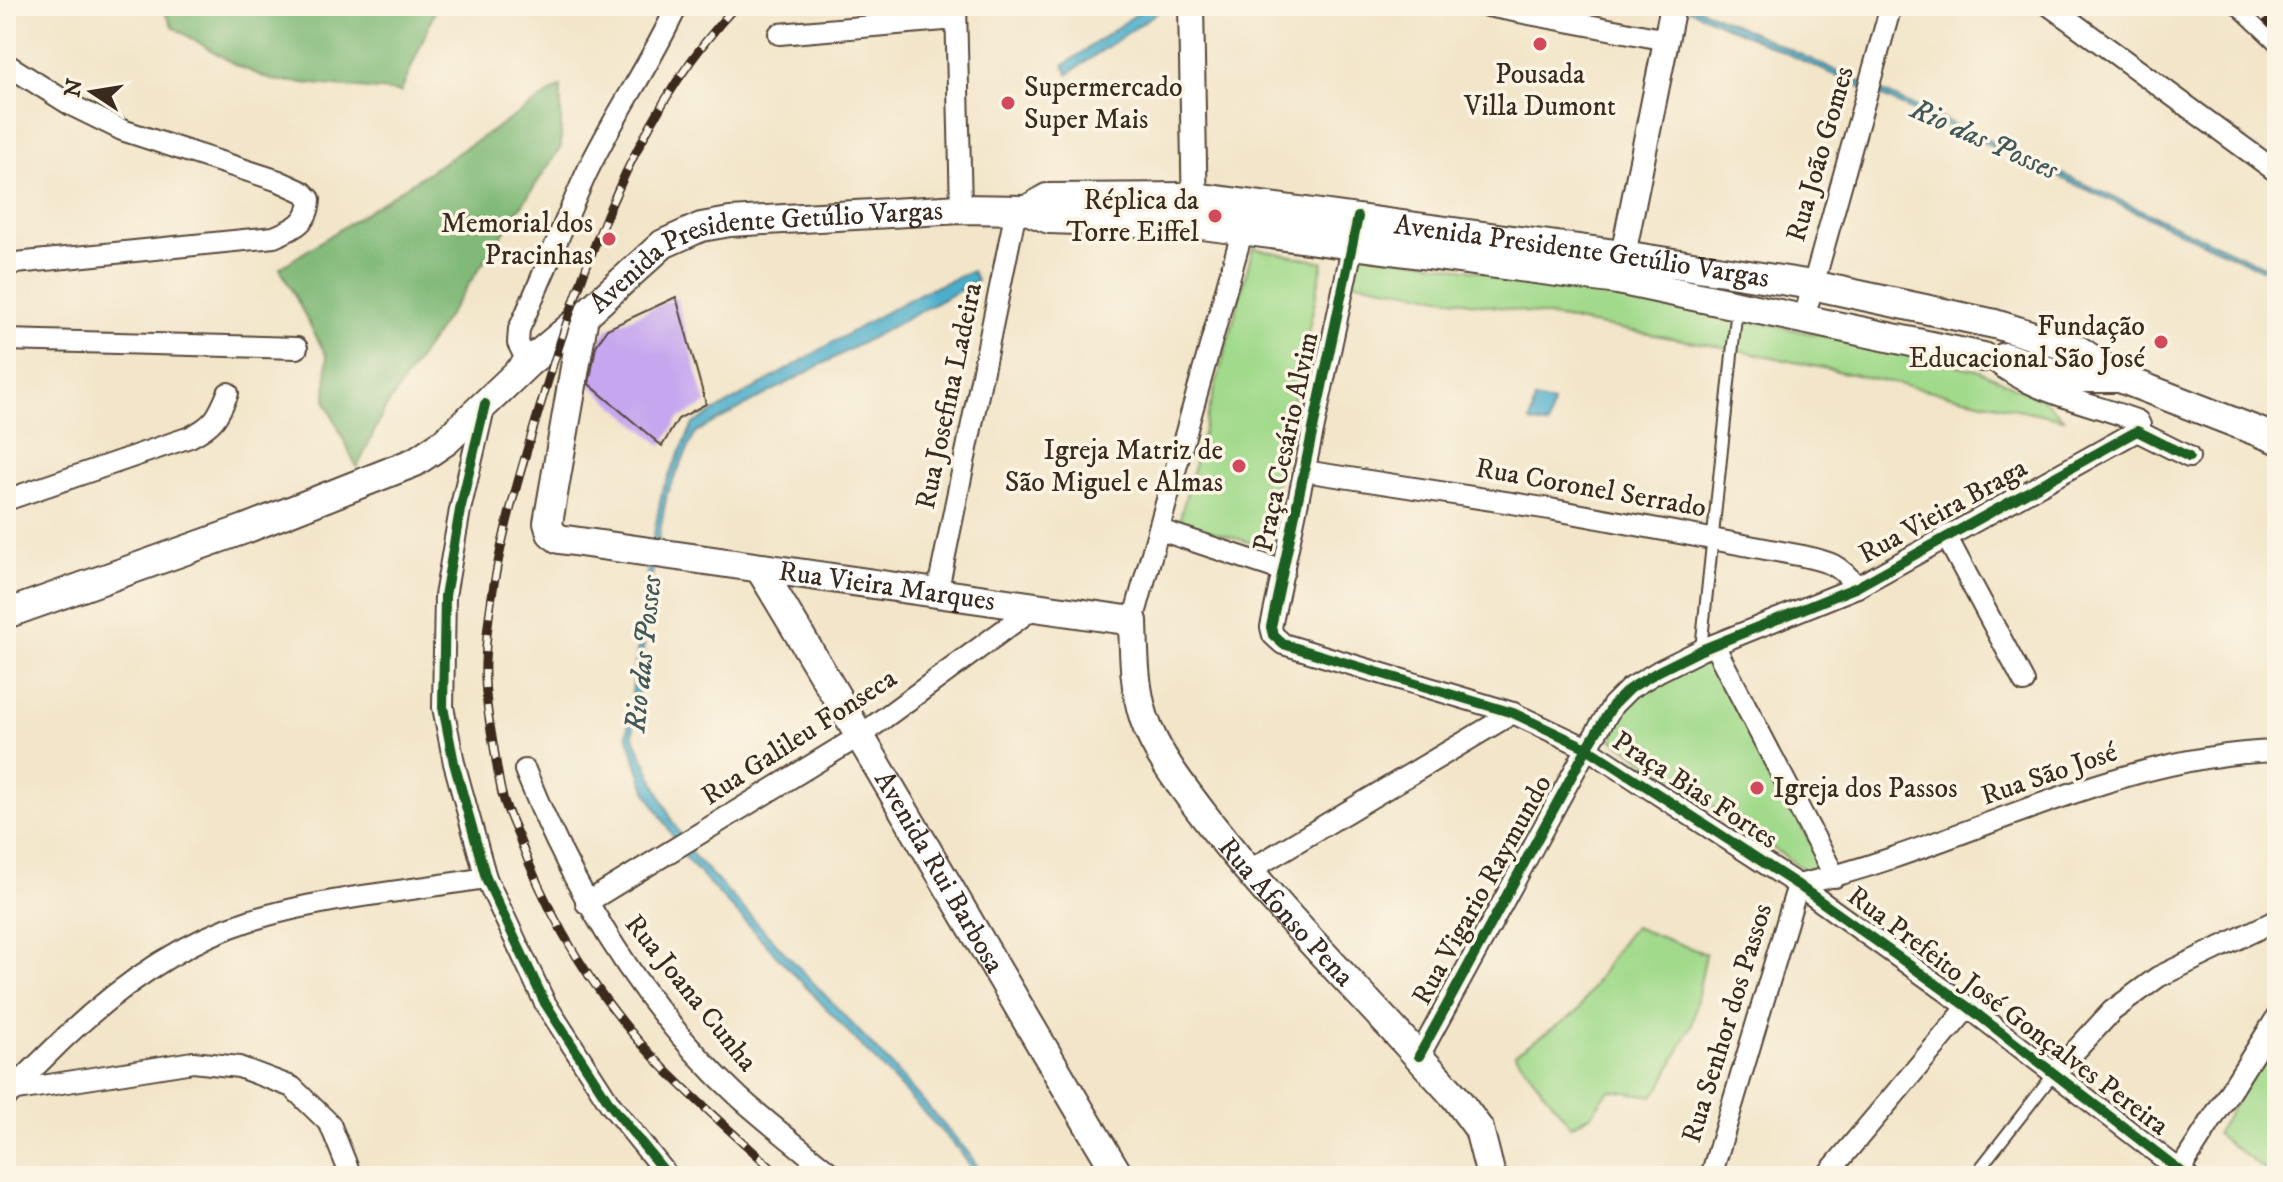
<svg xmlns="http://www.w3.org/2000/svg" width="2283" height="1182" font-family="'IM FELL DW Pica',serif">
  <rect width="100%" height="100%" fill="#fcf5e5"/>
  <filter id="ink" filterUnits="userSpaceOnUse"><feTurbulence type="fractalNoise" baseFrequency=".0125" numOctaves="2"/><feDisplacementMap in="SourceGraphic" scale="16" xChannelSelector="R" yChannelSelector="G"/><feConvolveMatrix kernelMatrix="1 2 1 2 8 2 1 2 1" color-interpolation-filters="sRGB"/></filter>
  <filter id="wash" filterUnits="userSpaceOnUse"><feTurbulence type="fractalNoise" baseFrequency=".006" numOctaves="4" result="noise"/><feDisplacementMap in="SourceGraphic" scale="32" xChannelSelector="R" yChannelSelector="G"/><feGaussianBlur stdDeviation="1.8" result="paint"/><feColorMatrix in="noise" values="0 0 0 0 0 0 0 0 0 0 0 0 0 0 0 0 0 1.4 0 .05"/><feComposite in="paint" operator="in"/></filter>
  <g filter="url(#wash)">
    <rect width="100%" height="100%" fill="#f2e5c9"/>
    <g fill="#a2da8c" stroke="#6e8255" stroke-width="2">
      <polygon points="1253,248 1323,262 1263,546 1179,522"/>
      <polygon points="1359,250 1736,317 1977,370 2043,399 2064,419 1733,349 1351,281"/>
      <polygon points="1709,662 1821,862 1808,872 1612,739 1628,704 1639,689"/>
      <polygon points="1634,927 1706,954 1692,1024 1662,1084 1653,1096 1609,1090 1591,1115 1571,1126 1515,1054 1577,1012 1615,951"/>
      <polygon points="2277,1036 2277,1176 2273,1176 2216,1134"/>
    </g>
    <g fill="#81ba78" stroke="#5e724b" stroke-width="2">
      <polygon points="161,6 437,6 401,92 271,80 236,65 173,27"/>
      <polygon points="561,86 561,147 385,409 357,468 326,402 327,357 280,268"/>
    </g>
    <g fill="#4caecb" stroke="#446c74" stroke-width="2">
      <polygon points="1148,6 1165,7 1068,74 1064,65"/>
      <polygon points="1682,6 1699,8 2277,272 2277,276"/>
      <polygon points="972,271 977,281 696,432 667,493 652,575 633,735 672,821 693,855 889,1063 968,1152 984,1176 976,1176 960,1151 687,860 647,793 627,735 647,572 662,491 693,424 873,319 923,292"/>
      <polygon points="1535,399 1553,403 1548,426 1530,422"/>
    </g>
    <g id="blocks">
      <polygon fill="#c5a6ef" points="676,297 706,404 678,419 662,446 589,384 596,346 607,329"/>
    </g>
  </g>
  <g filter="url(#ink)">
    <use href="#blocks" fill-opacity="0" stroke="#564638" stroke-width="2"/>
    <g fill="none" stroke-linecap="round" stroke-linejoin="round">
      <defs>
        <g id="service">
          <polyline points="1701,649 1737,307"/>
          <polyline points="1974,1176 2053,1075"/>
        </g>
        <g id="minor">
          <polyline points="956,6 961,209"/>
          <polyline points="1487,6 1667,40"/>
          <polyline points="2050,6 2277,172"/>
          <polyline points="2241,6 2277,40"/>
          <polyline points="779,34 956,19"/>
          <path d="M6 64 71 105 122 130 279 181 303 192 310 199C309 223 293 229 274 237L6 264"/>
          <polyline points="1355,234 1271,627 1273,635 1283,644 1513,713 1587,748 1798,885 1968,1007 2187,1176"/>
          <polyline points="1804,318 1891,6"/>
          <polyline points="6,340 297,348"/>
          <path d="M1994 361C2036 395 2089 402 2138 421L2140 425 2137 431"/>
          <path d="M528 363 518 343 519 329C543 277 563 224 587 172 614 115 651 64 677 6"/>
          <polyline points="485,404 460,510 445,596 443,707 454,763 486,878 545,1003 610,1104 668,1176"/>
          <path d="M1304 471 1550 509 1803 556C1830 562 1839 564 1857 587"/>
          <path d="M6 500 190 437C214 425 218 417 228 393"/>
          <polyline points="1160,530 1284,571"/>
          <polyline points="1946,536 2024,682"/>
          <polyline points="937,594 1016,210"/>
          <polyline points="1133,621 1243,229"/>
          <polyline points="1714,645 1835,877"/>
          <path d="M525 770C574 892 642 1008 740 1098 770 1125 803 1150 834 1176"/>
          <polyline points="1248,871 1513,713"/>
          <path d="M1798 885C1958 849 2111 755 2277 751"/>
          <polyline points="586,903 861,735 1035,607"/>
          <polyline points="1419,1056 1587,748 1613,705 1629,689 1659,671 1701,650 1857,587 2137,431 2189,457"/>
          <polyline points="2053,1075 2112,1011 2158,977 2277,920"/>
          <polyline points="11,1091 193,1062 239,1067 292,1087 330,1124 351,1176"/>
          <path d="M6 1098C17 1084 31 1071 44 1058 102 999 171 945 251 920 326 897 408 891 486 878"/>
          <polyline points="2180,1170 2277,1017"/>
          <polyline points="1711,1176 1798,885"/>
          <polyline points="1826,1176 1968,1007"/>
        </g>
        <g id="tertiary">
          <polyline points="1191,6 1195,216"/>
          <polyline points="1623,255 1673,6"/>
        </g>
        <g id="secondary">
          <path id="s1" d="M1027 210 1047 198 1195 197 1623 255 1812 285 1995 324 2053 342 2078 350 2120 378 2277 439"/>
          <path id="s2" d="M584 316 548 523 551 533 559 539 1133 621C1134 653 1134 687 1144 718 1157 757 1187 793 1212 826 1287 921 1375 1007 1456 1098L1479 1129 1491 1176"/>
          <polyline points="2005,357 2070,378 2120,378"/>
          <path id="s3" d="M760 569C882 770 998 974 1119 1176"/>
          <path id="s4" d="M6 614 245 529 415 462 446 441 528 363 584 316 663 244 701 227 730 222 961 209 1027 210 1049 219 1195 224 1618 280 1983 357"/>
        </g>
      </defs>
      <use href="#service" stroke="#564638" stroke-width="14"/>
      <use href="#minor" stroke="#564638" stroke-width="24"/>
      <use href="#tertiary" stroke="#564638" stroke-width="28"/>
      <use href="#secondary" stroke="#564638" stroke-width="32"/>
      <use href="#service" stroke="#fff" stroke-width="10"/>
      <use href="#minor" stroke="#fff" stroke-width="20"/>
      <use href="#tertiary" stroke="#fff" stroke-width="24"/>
      <use href="#secondary" stroke="#fff" stroke-width="28"/>
      <defs>
        <g id="rail">
          <path d="M736 6C645 103 595 233 555 358 525 457 490 558 485 662 484 689 488 716 493 742 496 759 498 777 502 794 506 809 513 824 519 838 543 902 576 963 619 1017 663 1074 727 1127 780 1176"/>
          <polyline points="2252,6 2277,30"/>
        </g>
      </defs>
      <use href="#rail" stroke="#3b2a1e" stroke-width="9"/>
      <use href="#rail" stroke="#fcf5e5" stroke-width="6" stroke-dasharray="18" stroke-linecap="butt"/>
      <defs>
        <g id="cycleway">
          <polyline points="1358,217 1271,627 1273,635 1283,644 1513,713 1587,748 1798,885 1968,1007 2187,1176"/>
          <polyline points="485,404 460,510 445,596 443,707 454,763 486,878 545,1003 610,1104 668,1176"/>
          <polyline points="1419,1056 1587,748 1613,705 1629,689 1659,671 1701,650 1857,587 2137,431 2189,457"/>
        </g>
      </defs>
      <use href="#cycleway" stroke="#fcf5e5" stroke-width="15"/>
      <use href="#cycleway" stroke="#1b5e20" stroke-width="10"/>
    </g>
  </g>
  <g fill="#d1495b" stroke="#fcf5e5" stroke-width="3">
    <circle cx="1540" cy="44" r="8"/>
    <circle cx="1008" cy="103" r="8"/>
    <circle cx="1215" cy="216" r="8"/>
    <circle cx="609" cy="239" r="8"/>
    <circle cx="2161" cy="342" r="8"/>
    <circle cx="1239" cy="466" r="8"/>
    <circle cx="1757" cy="788" r="8"/>
  </g>
  <g text-anchor="middle" dominant-baseline="central" stroke-width="7" stroke-linejoin="round" paint-order="stroke">
    <g font-size="28" fill="#3b2a1e" stroke="#fcf5e5" text-anchor="end">
      <text x="1540" y="74" text-anchor="middle">Pousada<tspan x="1540" dy="32">Villa Dumont</tspan></text>
      <text x="1024" y="87" text-anchor="start">Supermercado<tspan x="1024" dy="32">Super Mais</tspan></text>
      <text x="1199" y="200">Réplica da<tspan x="1199" dy="32">Torre Eiffel</tspan></text>
      <text x="593" y="223">Memorial dos<tspan x="593" dy="32">Pracinhas</tspan></text>
      <text x="2145" y="326">Fundação<tspan x="2145" dy="32">Educacional São José</tspan></text>
      <text x="1223" y="450">Igreja Matriz de<tspan x="1223" dy="32">São Miguel e Almas</tspan></text>
      <text x="1773" y="788" text-anchor="start">Igreja dos Passos</text>
    </g>
    <g font-size="28" fill="#3b2a1e" stroke="#fcf5e5">
      <text transform="translate(1820 154) rotate(-74)">Rua João Gomes</text>
      <text stroke="none"><textPath href="#s1" startOffset="562">Avenida Presidente Getúlio Vargas</textPath></text>
      <text stroke="none"><textPath href="#s4" startOffset="862">Avenida Presidente Getúlio Vargas</textPath></text>
      <text transform="translate(949 396) rotate(-78)">Rua Josefina Ladeira</text>
      <text transform="translate(1286 442) rotate(-78)">Praça Cesário Alvim</text>
      <text transform="translate(1591 488) rotate(10)">Rua Coronel Serrado</text>
      <text transform="translate(1943 511) rotate(-29)">Rua Vieira Braga</text>
      <text stroke="none"><textPath href="#s2" startOffset="562">Rua Vieira Marques</textPath></text>
      <text transform="translate(799 737) rotate(-33)">Rua Galileu Fonseca</text>
      <text transform="translate(2049 774) rotate(-19)">Rua São José</text>
      <text transform="translate(1695 790) rotate(33)">Praça Bias Fortes</text>
      <text stroke="none"><textPath href="#s3" startOffset="352">Avenida Rui Barbosa</textPath></text>
      <text transform="translate(1482 890) rotate(-61)">Rua Vigario Raymundo</text>
      <text stroke="none"><textPath href="#s2" startOffset="1150">Rua Afonso Pena</textPath></text>
      <text transform="translate(691 993) rotate(51)">Rua Joana Cunha</text>
      <text transform="translate(2008 1011) rotate(37)">Rua Prefeito José Gonçalves Pereira</text>
      <text transform="translate(1727 1023) rotate(-73)">Rua Senhor dos Passos</text>
    </g>
    <g font-size="30" font-style="italic" fill="#41585b" stroke="#fcf5e5">
      <text transform="translate(1984 140) rotate(24)">Rio das Posses</text>
      <text transform="translate(644 654) rotate(-84)">Rio das Posses</text>
    </g>
  </g>
  <rect width="2283" height="1182" fill="none" stroke="#fcf5e5" stroke-width="32"/>
  <g transform="translate(92 92) rotate(282)" stroke="#fcf5e5" stroke-width="6" paint-order="stroke">
  <path d="M0-6L14 30L0 20L-14 30Z" fill="#3b2a1e"/>
  <text y="-12" font-size="22" font-weight="bold" text-anchor="middle" fill="#3b2a1e">N</text>
  </g>
</svg>
